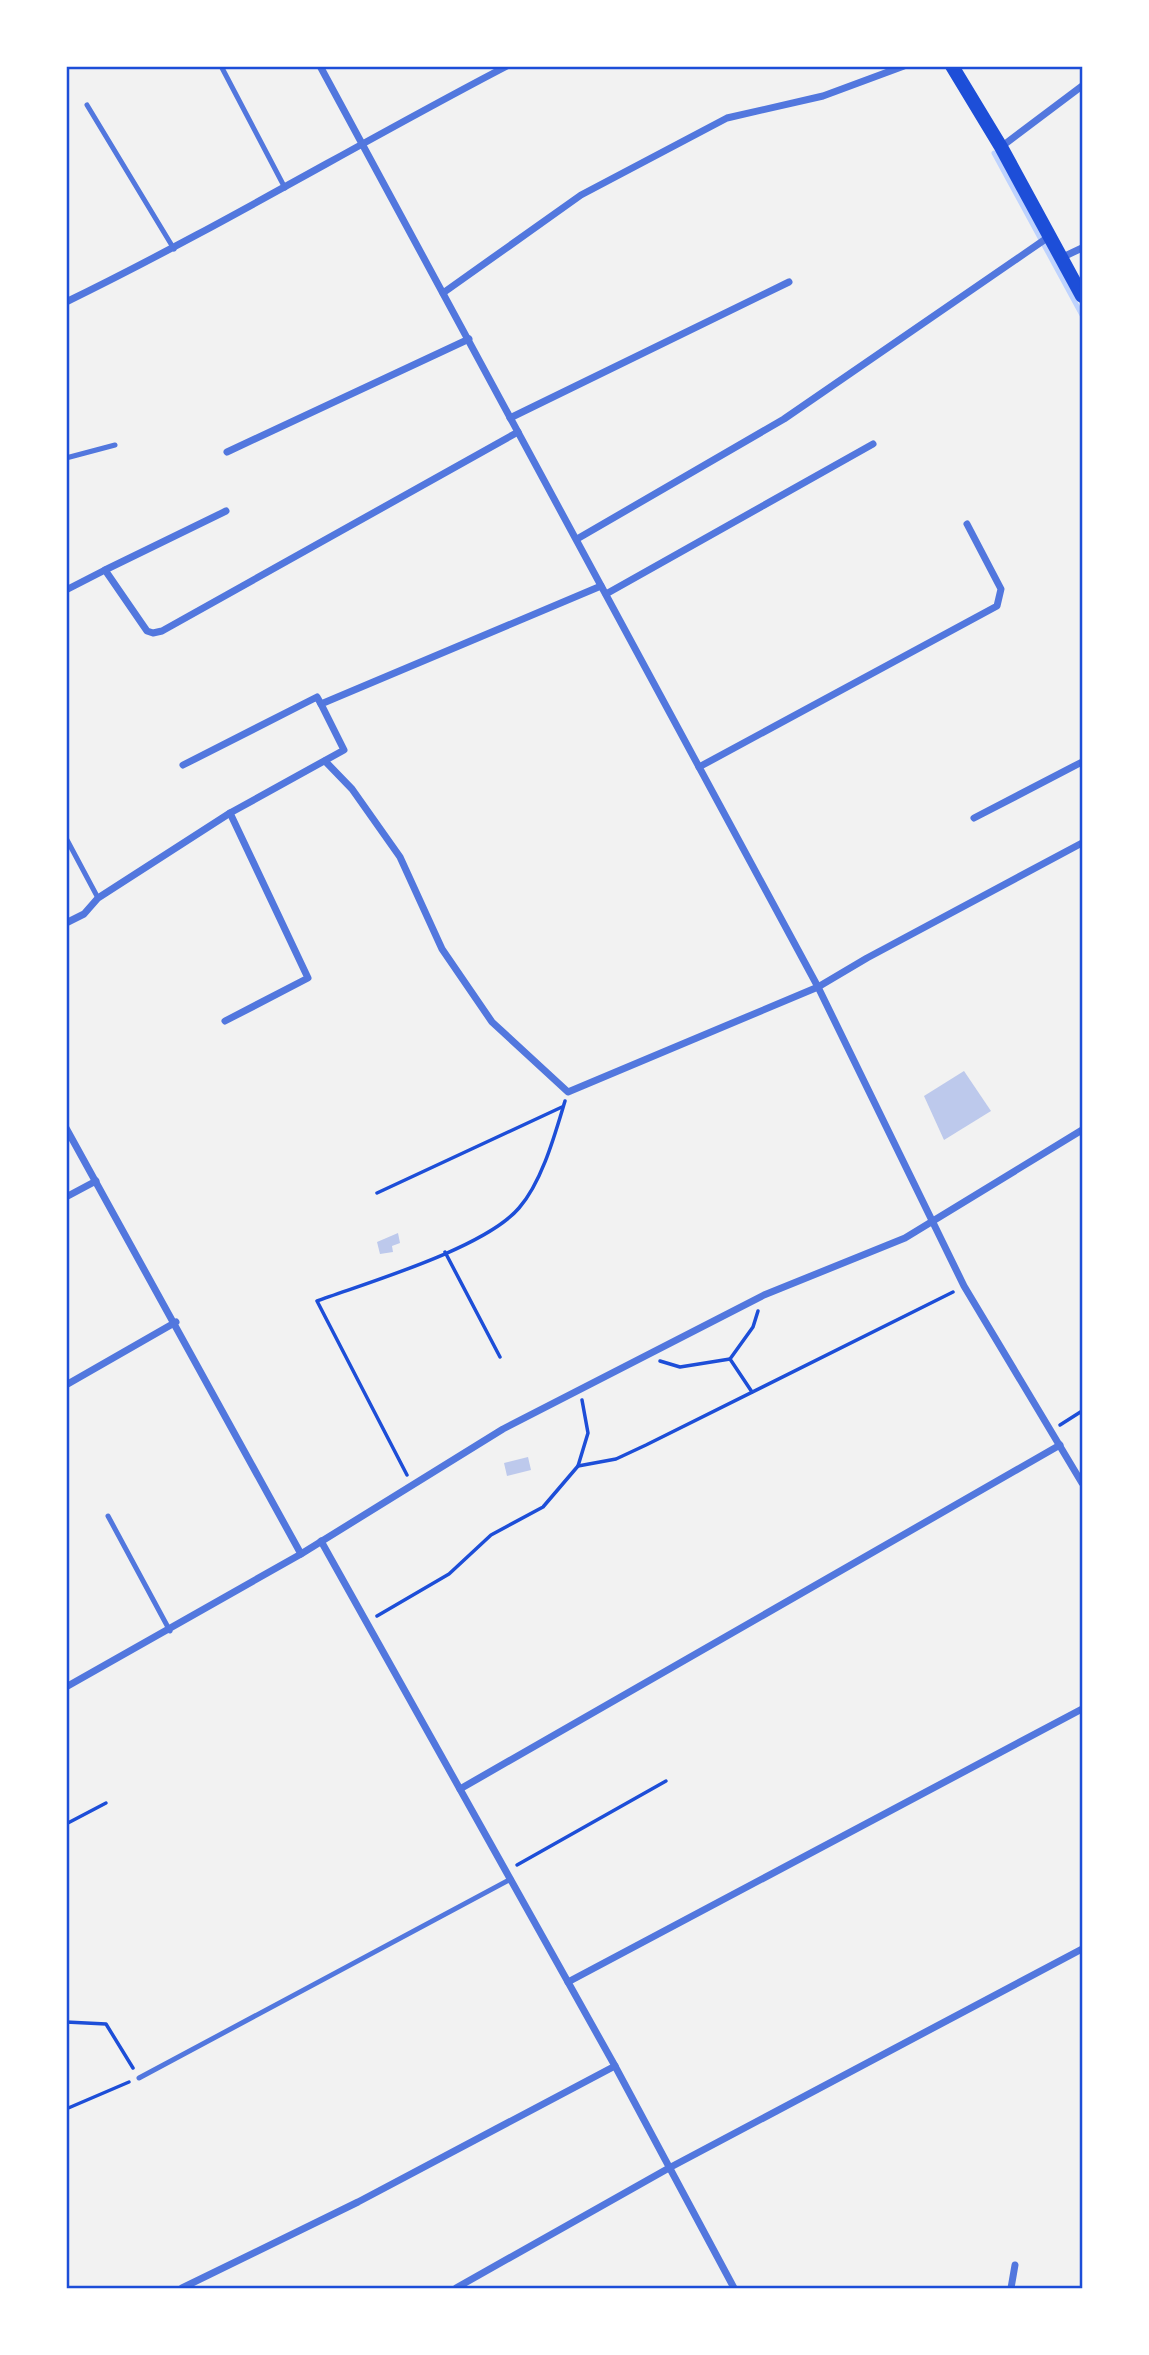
<svg xmlns="http://www.w3.org/2000/svg" width="1149" height="2355" font-family="Georgia,serif">
  <rect width="100%" height="100%" fill="#f2f2f2"/>
  <g fill="none" stroke-linecap="round" stroke-linejoin="round">
    <polyline stroke="#bfd3fe" stroke-width="5" points="994,153 1082,315"/>
  </g>
  <g fill="#bdc9ec">
    <polygon points="964,1071 991,1111 944,1140 924,1096"/>
    <polygon points="398,1233 400,1243 392,1246 393,1252 380,1254 377,1242"/>
    <polygon points="528,1457 531,1470 507,1476 504,1463"/>
  </g>
  <g fill="none" stroke-linecap="round" stroke-linejoin="round">
    <g stroke="#1d4ed8" stroke-width="3.5">
      <polyline points="377,1193 562,1107"/>
      <polyline points="445,1252 500,1357"/>
      <polyline points="660,1361 680,1367 730,1359"/>
      <polyline points="752,1392 730,1359 753,1327 758,1311"/>
      <polyline points="1060,1425 1082,1411"/>
      <polyline points="578,1466 616,1459 646,1445 953,1292"/>
      <path d="M407 1475 317 1301C369 1282 485 1248 519 1208 542 1182 555 1134 565 1101"/>
      <polyline points="377,1616 449,1574 491,1535 543,1507 578,1466 588,1433 582,1400"/>
      <polyline points="66,1824 106,1803"/>
      <polyline points="517,1865 666,1781"/>
      <polyline points="66,2022 106,2024 133,2068"/>
      <polyline points="66,2109 129,2082"/>
    </g>
    <g stroke="#5277de" stroke-width="5">
      <polyline points="221,66 285,188"/>
      <polyline points="87,105 174,249"/>
      <polyline points="66,458 115,445"/>
      <polyline points="66,838 98,898"/>
      <polyline points="108,1516 170,1631"/>
      <polyline points="139,2078 511,1879"/>
    </g>
    <g stroke="#5277de" stroke-width="7">
      <polyline points="320,66 818,987 964,1286 1082,1483"/>
      <polyline points="1001,147 1082,86"/>
      <polyline points="1063,257 1082,248"/>
      <polyline points="443,293 581,195 727,118 823,96 904,66"/>
      <path d="M66 302C216 229 359 143 507 66"/>
      <polyline points="510,418 789,282"/>
      <polyline points="227,452 469,339"/>
      <polyline points="577,539 784,419 1050,236"/>
      <polyline points="105,570 226,511"/>
      <polyline points="66,590 105,570 147,631 153,633 162,631 518,432"/>
      <polyline points="606,594 873,444"/>
      <polyline points="325,761 352,789 400,857 442,949 492,1022 568,1092 818,987 867,958 1082,843"/>
      <polyline points="183,765 317,697 321,704"/>
      <polyline points="699,767 997,606 1001,589 967,524"/>
      <polyline points="974,818 1082,762"/>
      <polyline points="66,923 84,914 98,898 230,813 344,750 321,704 601,586"/>
      <polyline points="225,1021 308,978 230,813"/>
      <polyline points="66,1128 301,1554"/>
      <polyline points="66,1197 96,1181"/>
      <polyline points="66,1385 176,1322"/>
      <polyline points="321,1541 615,2066 734,2288"/>
      <polyline points="66,1687 301,1554 503,1429 764,1295 905,1238 1082,1130"/>
      <polyline points="460,1789 1060,1445"/>
      <polyline points="568,1982 1082,1709"/>
      <polyline points="182,2288 358,2202 615,2066"/>
      <polyline points="456,2288 669,2168 1082,1949"/>
      <polyline points="1011,2288 1015,2265"/>
    </g>
    <polyline stroke="#1d4ed8" stroke-width="14" points="952,66 1001,147 1082,296"/>
  </g>
  <rect width="1149" height="2355" fill="none" stroke="#ffffff" stroke-width="136"/>
  <rect x="68" y="68" width="1013" height="2219" fill="none" stroke="#1d4ed8" stroke-width="2.5"/>
</svg>
